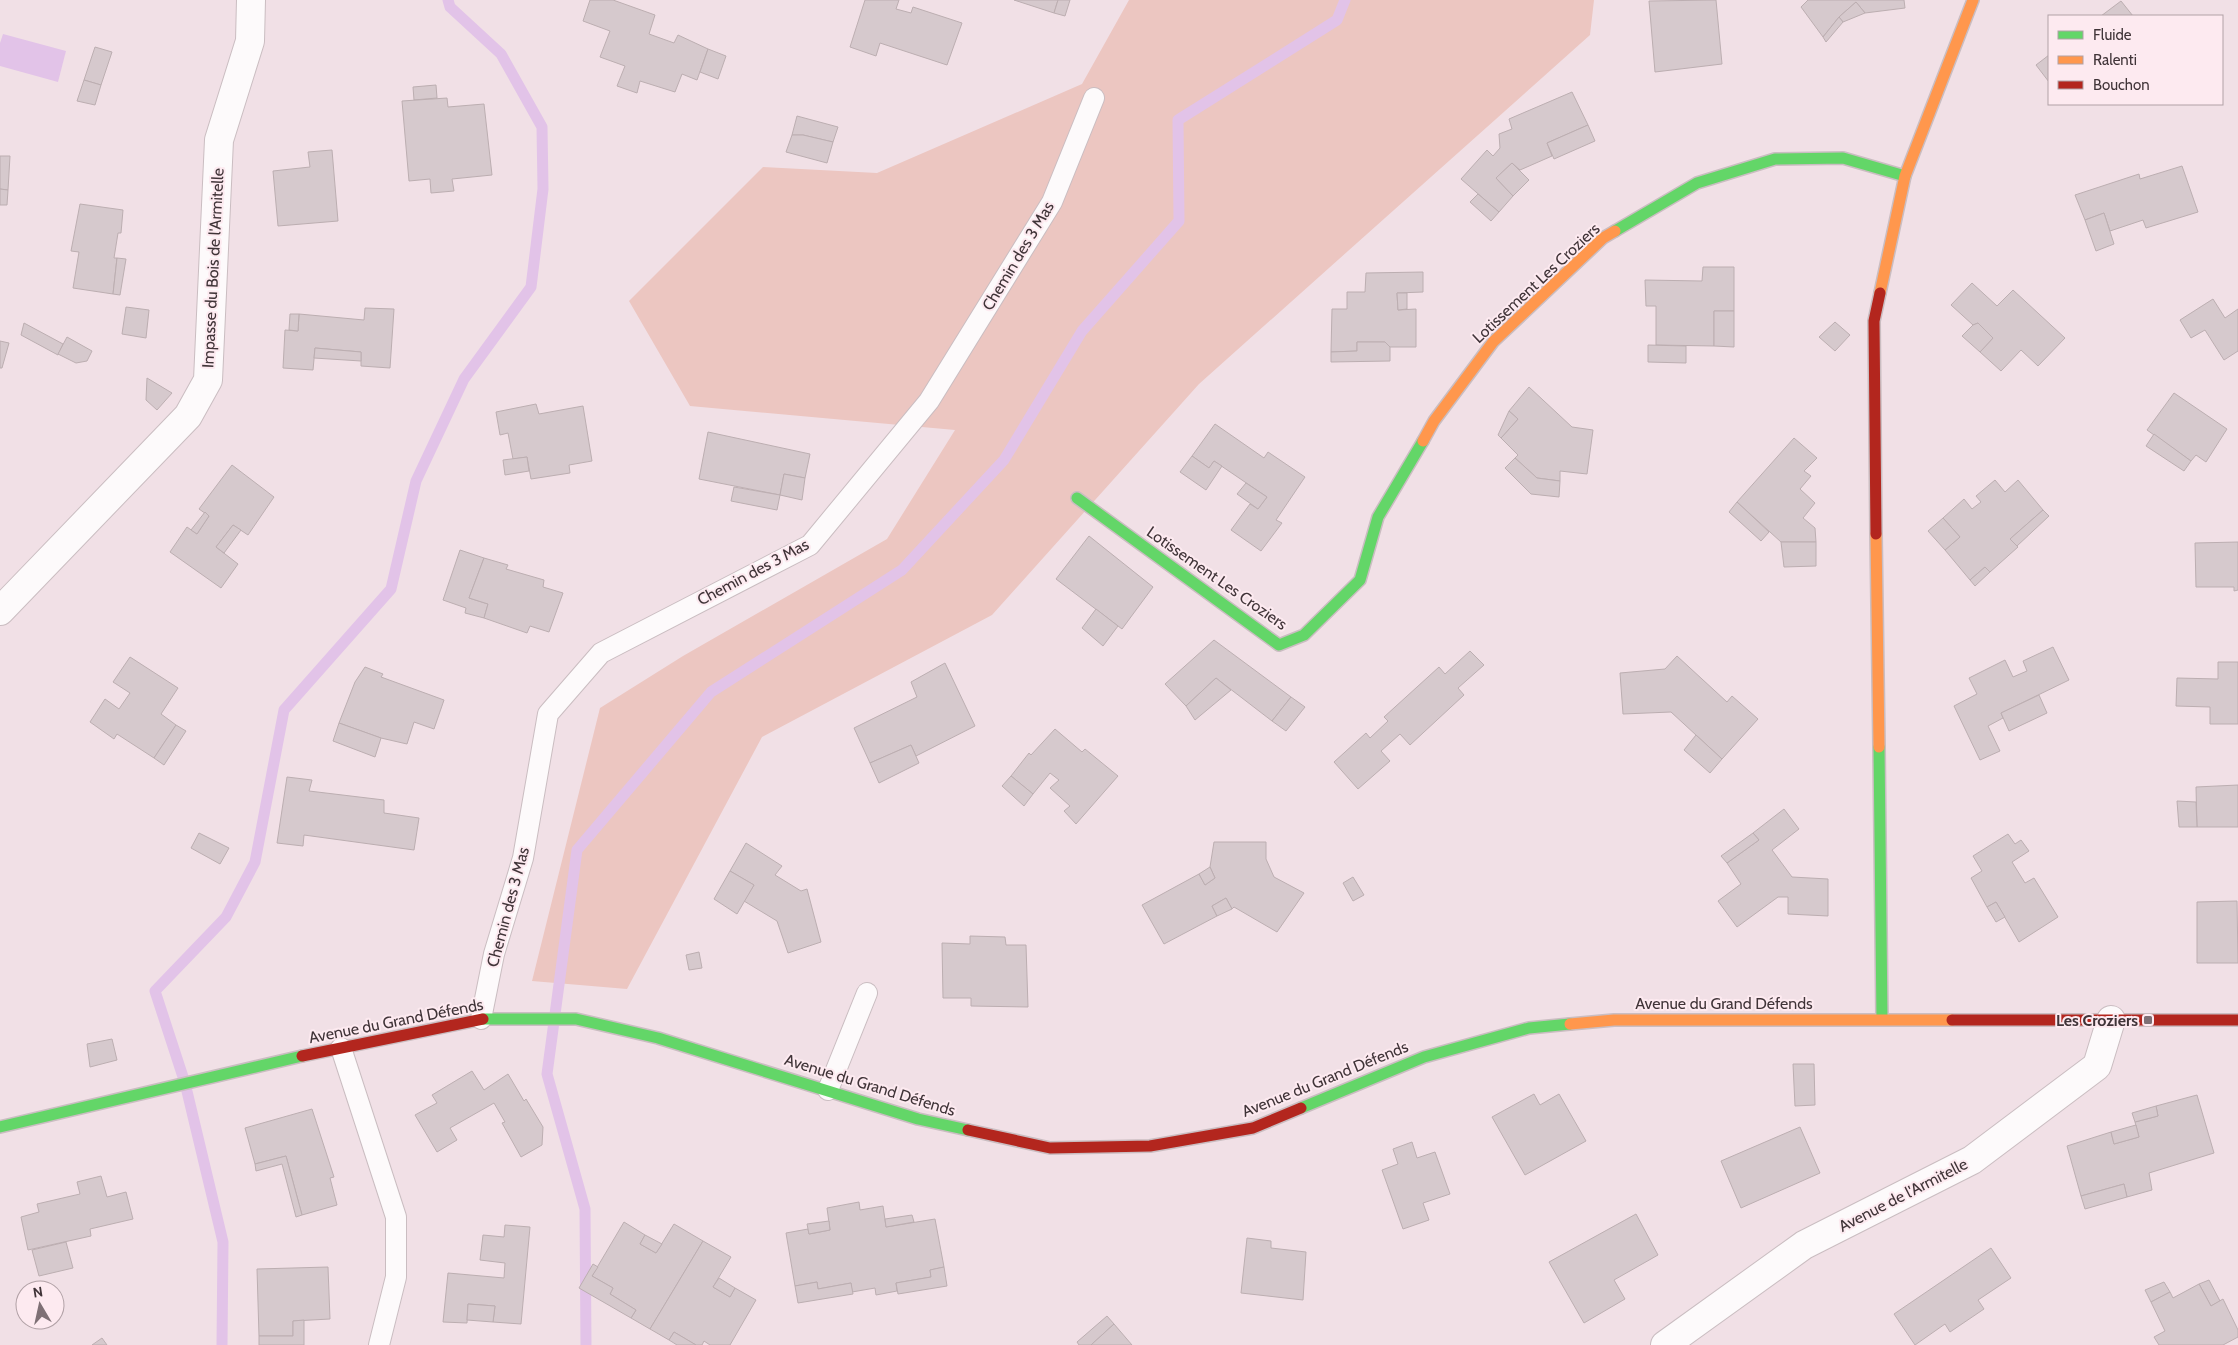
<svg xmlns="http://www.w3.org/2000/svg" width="2238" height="1345" font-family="Cabin,sans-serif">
  <rect width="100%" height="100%" fill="#f1e0e6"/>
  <polygon fill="#ecc6c1" points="1129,0 1594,0 1590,35 1199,384 992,615 762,737 627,989 532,981 600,708 683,656 887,539 955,430 690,406 629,301 763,167 877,173 1082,84"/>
  <polygon fill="#e2c3e8" points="3,34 66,51 58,82 0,66 0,43"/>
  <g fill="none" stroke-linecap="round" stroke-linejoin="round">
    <g stroke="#e2c3e8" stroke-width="11">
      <polyline points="222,1345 223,1242 185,1083 155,991 226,917 255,862 284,710 391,589 416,481 464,379 531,287 543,189 542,127 501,54 450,7 448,0"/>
      <polyline points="586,1345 585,1209 547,1074 577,850 711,692 902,570 1004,460 1082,331 1179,221 1178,120 1337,20 1345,0"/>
    </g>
  </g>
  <g fill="#d6c9cd" stroke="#bcaeb1">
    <polygon points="590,0 613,0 655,15 649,34 674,43 678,35 708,49 697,80 682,74 675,92 640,81 637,93 617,86 625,66 600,57 610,31 583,21"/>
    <polygon points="865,0 899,0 896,9 911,13 913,7 962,23 947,65 880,43 876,56 850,47"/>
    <polygon points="1014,0 1058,0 1054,13"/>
    <polygon points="1058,0 1070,0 1065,16 1054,13"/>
    <polygon points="1716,0 1722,64 1655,72 1649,1"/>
    <polygon points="1808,0 1904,0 1905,8 1865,13 1856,2 1839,17 1823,37 1801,7"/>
    <polygon points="2121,1 2133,16 2101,16"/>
    <polygon points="1856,2 1865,13 1843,22 1839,17"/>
    <polygon points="1839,17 1843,22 1826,42 1823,37"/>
    <polygon points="95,47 112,52 101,85 84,80"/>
    <polygon points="708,49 726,56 718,79 700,72"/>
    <polygon points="2049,55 2049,82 2036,65"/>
    <polygon points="84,80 101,85 95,105 77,101"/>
    <polygon points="436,85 437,98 414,100 413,87"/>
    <polygon points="1572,92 1588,125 1547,143 1552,156 1520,170 1512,163 1496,178 1513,196 1499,212 1461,179 1487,150 1493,156 1500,148 1499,134 1512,129 1509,119"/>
    <polygon points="447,98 448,107 484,104 492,175 452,179 454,191 431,193 430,179 409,181 402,101"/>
    <polygon points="797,116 838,127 833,142 803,135 792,135"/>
    <polygon points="1588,125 1595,141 1554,159 1547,143"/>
    <polygon points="792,135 803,135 833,142 827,163 786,152"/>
    <polygon points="332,150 338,221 278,226 273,171 310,167 308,152"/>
    <polygon points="0,156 10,156 8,190 0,189"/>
    <polygon points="1512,163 1529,180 1513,196 1496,178"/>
    <polygon points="2182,166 2198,212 2146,228 2143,220 2110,231 2104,213 2085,220 2075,195 2139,174 2140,179"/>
    <polygon points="0,189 8,190 7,205 0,205"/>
    <polygon points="1478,194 1499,212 1491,221 1470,202"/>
    <polygon points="80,204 123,210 121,233 118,233 114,258 117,258 113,294 73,288 79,252 71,251"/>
    <polygon points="2104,213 2114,244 2096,251 2085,220"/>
    <polygon points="117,258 126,259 120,295 113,294"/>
    <polygon points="1703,267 1734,267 1734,311 1714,311 1714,346 1656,345 1656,306 1646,306 1645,280 1702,281"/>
    <polygon points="1423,272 1423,292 1397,293 1398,310 1416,309 1416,347 1390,347 1385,342 1357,342 1357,351 1331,352 1332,309 1347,309 1347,292 1365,292 1366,273"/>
    <polygon points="1972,283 1997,306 2013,290 2065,338 2038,366 2021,350 2001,371 1980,352 1993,338 1978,323 1973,325 1951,305"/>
    <polygon points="1397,293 1407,293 1407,309 1398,310"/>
    <polygon points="2213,299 2225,318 2238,309 2238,351 2224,360 2205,330 2191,338 2180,320"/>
    <polygon points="126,307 149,310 146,338 122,334"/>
    <polygon points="365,308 394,309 390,368 361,366 361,352 315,348 313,370 283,368 285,330 298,331 299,314 364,320"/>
    <polygon points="1714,311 1734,311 1734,347 1714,346"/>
    <polygon points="290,314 299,314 298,331 289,330"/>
    <polygon points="1835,322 1850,335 1835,351 1819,337"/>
    <polygon points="24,323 63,344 58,355 21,335"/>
    <polygon points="1978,323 1993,338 1980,352 1962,336 1973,325"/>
    <polygon points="67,337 92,351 87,361 76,363 58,354"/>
    <polygon points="0,341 9,343 2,368 0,368"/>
    <polygon points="1357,342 1385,342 1390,347 1390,361 1331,362 1331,352 1357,351"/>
    <polygon points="1648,345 1686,346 1686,363 1648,362"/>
    <polygon points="315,348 361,352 361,361 314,358"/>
    <polygon points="147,378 172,393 157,410 146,400"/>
    <polygon points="1529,387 1572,427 1593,430 1587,474 1560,471 1560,481 1537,478 1515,458 1518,455 1501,438 1518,419 1509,411"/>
    <polygon points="2174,393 2227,429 2206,462 2196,455 2191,461 2147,430"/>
    <polygon points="536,404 539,414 583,406 592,461 569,465 570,473 531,479 527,457 513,459 508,433 500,435 496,412"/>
    <polygon points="1509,411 1518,419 1501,438 1498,435"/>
    <polygon points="1215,424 1264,458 1268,452 1305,477 1276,520 1282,523 1261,551 1231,530 1250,504 1258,509 1267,497 1214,461 1209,468 1192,456"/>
    <polygon points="708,432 810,454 805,478 784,474 780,495 699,479"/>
    <polygon points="2154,434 2191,461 2184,471 2146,446"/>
    <polygon points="1794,438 1817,458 1804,471 1811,476 1800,489 1815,503 1803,518 1815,528 1816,542 1781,542 1737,502"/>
    <polygon points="1192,456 1209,468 1214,461 1222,466 1206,490 1180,472"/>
    <polygon points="527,457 529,471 505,475 503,460"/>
    <polygon points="1515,458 1537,478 1560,481 1559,497 1531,494 1505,468"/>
    <polygon points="232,465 274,497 248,535 233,525 216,547 238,564 221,588 170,552 187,527 197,534 209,516 199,509"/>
    <polygon points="784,474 805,478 802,500 780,495"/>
    <polygon points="1995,480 2005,492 2018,480 2043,510 2010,539 2018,547 1990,572 1985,567 1970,580 1945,550 1960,537 1943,518 1964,499 1972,509 1981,502 1976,496"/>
    <polygon points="1246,483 1267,497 1258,509 1237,494"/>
    <polygon points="734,487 780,495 777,510 731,501"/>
    <polygon points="1737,502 1769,532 1761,541 1729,512"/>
    <polygon points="2043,510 2049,516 2017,546 2010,539"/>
    <polygon points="205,512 209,516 197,534 191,530"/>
    <polygon points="1943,518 1960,537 1945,550 1928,531"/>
    <polygon points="233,525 241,530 224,553 216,547"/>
    <polygon points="1089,536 1153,587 1122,629 1056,579"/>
    <polygon points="1781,542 1816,542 1816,566 1784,567"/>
    <polygon points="2238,542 2238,590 2234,591 2234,587 2196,587 2195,543"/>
    <polygon points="460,550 484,558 469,598 488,604 484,618 465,613 466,608 443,600"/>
    <polygon points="484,558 508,565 506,569 544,580 543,587 563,593 549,632 530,626 527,633 484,618 488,604 469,598"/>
    <polygon points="1985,567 1990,572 1975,586 1970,580"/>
    <polygon points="1096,609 1118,626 1103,646 1082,628"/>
    <polygon points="1214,640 1291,697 1272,721 1216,678 1186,706 1165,684"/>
    <polygon points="2053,647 2069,680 2001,713 2003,718 1988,726 2000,751 1980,760 1954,706 1977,694 1969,678 2005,660 2013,677 2027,671 2023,661"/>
    <polygon points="1470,651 1484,665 1458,688 1464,695 1410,745 1400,734 1381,751 1390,761 1358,789 1334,762 1366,733 1370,738 1388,721 1384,717 1439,667 1445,674"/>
    <polygon points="1677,656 1727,702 1732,696 1758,719 1722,759 1671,712 1623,714 1620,673 1665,669"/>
    <polygon points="130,657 178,688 161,714 176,725 154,758 117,734 114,739 90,722 105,699 119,709 130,693 113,682"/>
    <polygon points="2218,662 2238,662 2238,724 2210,724 2210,707 2176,706 2177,678 2218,679"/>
    <polygon points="945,663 975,726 916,756 911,745 870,763 854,728 917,697 911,682"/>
    <polygon points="365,667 383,674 381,677 444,700 434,729 414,722 407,744 381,738 339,723 355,682"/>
    <polygon points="1216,678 1231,690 1195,720 1186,706"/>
    <polygon points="2039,695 2047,713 2009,731 2001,713"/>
    <polygon points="1291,697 1305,707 1286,731 1272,721"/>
    <polygon points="339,723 381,738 375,757 333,741"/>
    <polygon points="176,725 186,731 164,765 154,758"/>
    <polygon points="1055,729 1082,752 1085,749 1118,776 1076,824 1064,811 1070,806 1050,788 1059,780 1050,773 1033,794 1011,776 1029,753 1031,755"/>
    <polygon points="1696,735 1722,759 1710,773 1684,750"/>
    <polygon points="911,745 919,763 879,783 870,763"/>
    <polygon points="1011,776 1033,794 1024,806 1002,786"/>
    <polygon points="287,777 312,780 309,791 384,800 384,813 419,818 414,850 304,835 303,846 277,843"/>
    <polygon points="2238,785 2238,827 2197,827 2196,787"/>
    <polygon points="2177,801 2196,802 2197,827 2179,827"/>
    <polygon points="1784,809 1799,829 1772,850 1792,877 1828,879 1828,916 1788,914 1788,897 1778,897 1737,927 1718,901 1741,884 1727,863 1759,840 1753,833"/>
    <polygon points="199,833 229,848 220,864 191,848"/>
    <polygon points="1753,833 1759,840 1727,863 1721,856"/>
    <polygon points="2008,834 2015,844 2021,840 2029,851 2012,862 2025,883 2034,878 2058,917 2019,942 1996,902 1987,907 1971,878 1982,871 1973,856"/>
    <polygon points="1214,842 1266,842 1266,859 1274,877 1304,893 1277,932 1234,907 1232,909 1226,898 1212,906 1217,916 1164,944 1142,905 1199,874 1205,885 1215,878 1210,867"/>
    <polygon points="746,843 782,866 775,875 801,891 807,889 821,942 788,953 777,921 744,901 754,885 730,871"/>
    <polygon points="1210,867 1215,878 1205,885 1199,874"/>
    <polygon points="730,871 754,885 737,914 714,899"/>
    <polygon points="1353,877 1364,895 1353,901 1343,883"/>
    <polygon points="1226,898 1232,909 1217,916 1212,906"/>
    <polygon points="2237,901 2238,963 2197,963 2197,902"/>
    <polygon points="1996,902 2005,917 1996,922 1987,907"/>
    <polygon points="970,936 1005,937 1006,945 1026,945 1028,1007 971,1006 971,998 943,998 942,943 970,944"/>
    <polygon points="699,952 702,968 689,970 686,955"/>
    <polygon points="112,1039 117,1060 90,1067 87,1044"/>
    <polygon points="1793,1064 1814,1064 1815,1105 1795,1106"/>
    <polygon points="472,1071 484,1090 508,1074 524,1101 526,1099 543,1127 542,1145 521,1157 502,1123 505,1122 494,1103 450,1128 457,1140 437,1152 415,1115 437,1103 432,1095"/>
    <polygon points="1534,1094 1540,1105 1559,1094 1586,1141 1525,1175 1492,1117"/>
    <polygon points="2197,1095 2214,1153 2149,1173 2152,1190 2127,1197 2124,1184 2081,1196 2067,1146 2111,1132 2114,1144 2139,1137 2135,1122 2158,1116 2156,1106"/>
    <polygon points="2156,1106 2158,1116 2135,1122 2132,1113"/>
    <polygon points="312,1109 334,1177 330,1178 337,1205 302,1215 286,1156 255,1164 245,1128"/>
    <polygon points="2136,1125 2139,1137 2114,1144 2111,1132"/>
    <polygon points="1800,1127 1820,1173 1741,1208 1721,1161"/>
    <polygon points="1412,1142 1417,1158 1435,1152 1450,1194 1423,1203 1429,1220 1403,1229 1382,1170 1398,1164 1393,1149"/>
    <polygon points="286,1156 302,1215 296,1217 282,1164 256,1171 255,1164"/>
    <polygon points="101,1176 107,1197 126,1192 133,1219 90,1229 91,1236 28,1250 21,1217 39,1212 37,1204 80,1194 77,1182"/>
    <polygon points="2124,1184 2127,1197 2085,1209 2081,1196"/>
    <polygon points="859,1202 860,1210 883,1206 886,1227 935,1219 944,1267 930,1270 931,1277 896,1283 897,1291 876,1295 875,1288 852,1292 851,1283 818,1289 817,1282 795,1286 786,1233 808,1229 809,1234 830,1230 827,1208"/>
    <polygon points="1636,1214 1658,1255 1614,1280 1625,1299 1584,1323 1549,1262"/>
    <polygon points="912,1215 914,1222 886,1227 885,1219"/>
    <polygon points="829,1221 830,1230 809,1234 807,1224"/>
    <polygon points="624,1222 645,1235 640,1244 656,1253 674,1224 703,1241 650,1329 631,1318 636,1310 610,1294 613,1288 592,1276"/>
    <polygon points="505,1225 530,1227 521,1324 493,1322 495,1306 468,1304 467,1323 443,1322 448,1273 504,1278 505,1263 480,1260 483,1235 504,1237"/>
    <polygon points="645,1235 662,1244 656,1253 640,1244"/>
    <polygon points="1247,1238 1271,1241 1271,1248 1306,1252 1303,1300 1241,1293"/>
    <polygon points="703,1241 731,1257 713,1287 730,1297 735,1288 756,1300 730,1345 710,1345 704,1341 702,1345 696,1345 674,1332 669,1340 650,1329"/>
    <polygon points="66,1242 73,1268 39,1276 32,1250"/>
    <polygon points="1991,1248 2011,1278 1978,1300 1984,1309 1950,1332 1945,1324 1915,1345 1894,1314"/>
    <polygon points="593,1264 598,1267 592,1276 613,1288 610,1294 636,1310 631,1318 579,1288"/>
    <polygon points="328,1267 330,1319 293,1321 293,1336 259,1336 257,1269"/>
    <polygon points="944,1267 947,1286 898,1294 896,1283 931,1277 930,1270"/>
    <polygon points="719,1278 735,1288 730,1297 713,1287"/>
    <polygon points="2209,1280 2220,1301 2211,1306 2199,1284"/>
    <polygon points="817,1282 818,1289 851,1283 853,1294 798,1303 795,1286"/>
    <polygon points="2164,1282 2170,1292 2151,1302 2145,1290"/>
    <polygon points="2199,1284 2211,1306 2223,1299 2238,1330 2238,1337 2223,1345 2159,1345 2154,1337 2165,1331 2151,1302 2170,1292 2173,1298"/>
    <polygon points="468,1304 495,1306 493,1322 467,1320"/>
    <polygon points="1107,1316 1114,1324 1091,1345 1079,1345 1077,1342"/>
    <polygon points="304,1320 304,1345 259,1345 259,1336 293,1336 293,1321"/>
    <polygon points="1114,1324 1132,1345 1091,1345"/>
    <polygon points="674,1332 696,1345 677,1345 669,1340"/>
    <polygon points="102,1338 107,1345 92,1345"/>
  </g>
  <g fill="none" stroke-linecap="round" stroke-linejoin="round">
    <defs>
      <g id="lane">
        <polyline points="481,1019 494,954 523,858 548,714 601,653 810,545 929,401 1052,202 1094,98"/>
        <polyline points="341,1048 396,1217 396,1277 379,1345"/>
        <polyline points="828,1090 867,993"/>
      </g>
      <g id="street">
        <polyline points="0,611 188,416 208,380 219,140 250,41 251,0"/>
        <polyline points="1665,1345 1804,1245 1972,1160 2097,1066 2111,1020"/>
      </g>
      <g id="fast">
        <polyline points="1615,231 1697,183 1775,159 1843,158 1905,176"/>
        <polyline points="1077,498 1279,645 1304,635 1360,580 1378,517 1423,441"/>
        <polyline points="1879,747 1882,1019"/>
        <polyline points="483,1019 576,1019 658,1038 918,1119 968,1130"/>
        <polyline points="1301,1108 1424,1057 1529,1028 1570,1024"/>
        <polyline points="0,1127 302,1056"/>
      </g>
      <g id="slow">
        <polyline points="1880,293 1905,176 1973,0"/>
        <polyline points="1423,441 1434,421 1493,342 1603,238 1615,231"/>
        <polyline points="1876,534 1879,747"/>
        <polyline points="1570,1024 1614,1020 1952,1020"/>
      </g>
      <g id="jam">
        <polyline points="1876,534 1874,321 1880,293"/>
        <polyline points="1952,1020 2238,1020"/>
        <polyline points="302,1056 483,1019"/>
        <polyline points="968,1130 1050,1148 1150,1146 1253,1128 1301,1108"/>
      </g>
    </defs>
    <use href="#lane" stroke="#cabdc1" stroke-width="22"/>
    <use href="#street" stroke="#cabdc1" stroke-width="30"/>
    <use href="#fast" stroke="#cabdc1" stroke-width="14"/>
    <use href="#slow" stroke="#cabdc1" stroke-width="14"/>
    <use href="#jam" stroke="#cabdc1" stroke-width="14"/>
    <use href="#lane" stroke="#fdfafb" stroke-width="20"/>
    <use href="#street" stroke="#fdfafb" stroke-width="28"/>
    <use href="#fast" stroke="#63d668" stroke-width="11"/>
    <use href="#slow" stroke="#ff974d" stroke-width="11"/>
    <use href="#jam" stroke="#b3261e" stroke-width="11"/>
  </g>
  <rect fill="#7e7075" stroke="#fdeaf0" stroke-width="2" x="2143" y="1015" width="10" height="10" rx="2.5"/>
  <g text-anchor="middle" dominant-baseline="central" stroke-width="4" stroke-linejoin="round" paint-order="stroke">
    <g font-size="16" fill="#403438" stroke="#fdeaf0">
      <text transform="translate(1018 256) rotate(-59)">Chemin des 3 Mas</text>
      <text transform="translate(213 268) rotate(-87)">Impasse du Bois de l'Armitelle</text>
      <text transform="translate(1536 283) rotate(-43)">Lotissement Les Croziers</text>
      <text transform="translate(753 572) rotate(-28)">Chemin des 3 Mas</text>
      <text transform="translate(1217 578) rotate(35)">Lotissement Les Croziers</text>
      <text transform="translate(508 907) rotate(-75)">Chemin des 3 Mas</text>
      <text x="1724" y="1003">Avenue du Grand Défends</text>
      <text transform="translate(396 1021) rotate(-11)">Avenue du Grand Défends</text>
      <text transform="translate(1325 1079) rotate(-22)">Avenue du Grand Défends</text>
      <text transform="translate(870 1085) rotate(17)">Avenue du Grand Défends</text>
      <text transform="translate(1903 1195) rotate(-27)">Avenue de l'Armitelle</text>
    </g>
    <g font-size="16" font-weight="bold" fill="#403438" stroke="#fdeaf0" text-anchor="end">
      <text x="2138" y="1020">Les Croziers</text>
    </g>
  </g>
  <rect x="2048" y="15" width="175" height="90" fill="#fdeaf0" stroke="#b1a1a6"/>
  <rect x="2058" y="31" width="25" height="8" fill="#63d668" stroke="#b1a1a6"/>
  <text x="2093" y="40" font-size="15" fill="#403438">Fluide</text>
  <rect x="2058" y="56" width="25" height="8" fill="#ff974d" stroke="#b1a1a6"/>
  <text x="2093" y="65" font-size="15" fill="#403438">Ralenti</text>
  <rect x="2058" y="81" width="25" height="8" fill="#b3261e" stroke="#b1a1a6"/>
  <text x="2093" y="90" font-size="15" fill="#403438">Bouchon</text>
  <g transform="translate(40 1305) rotate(351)"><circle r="24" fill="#fdeaf0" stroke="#b1a1a6"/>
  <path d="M0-4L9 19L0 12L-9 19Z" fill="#7e7075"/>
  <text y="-8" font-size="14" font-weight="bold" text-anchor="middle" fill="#403438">N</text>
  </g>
</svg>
